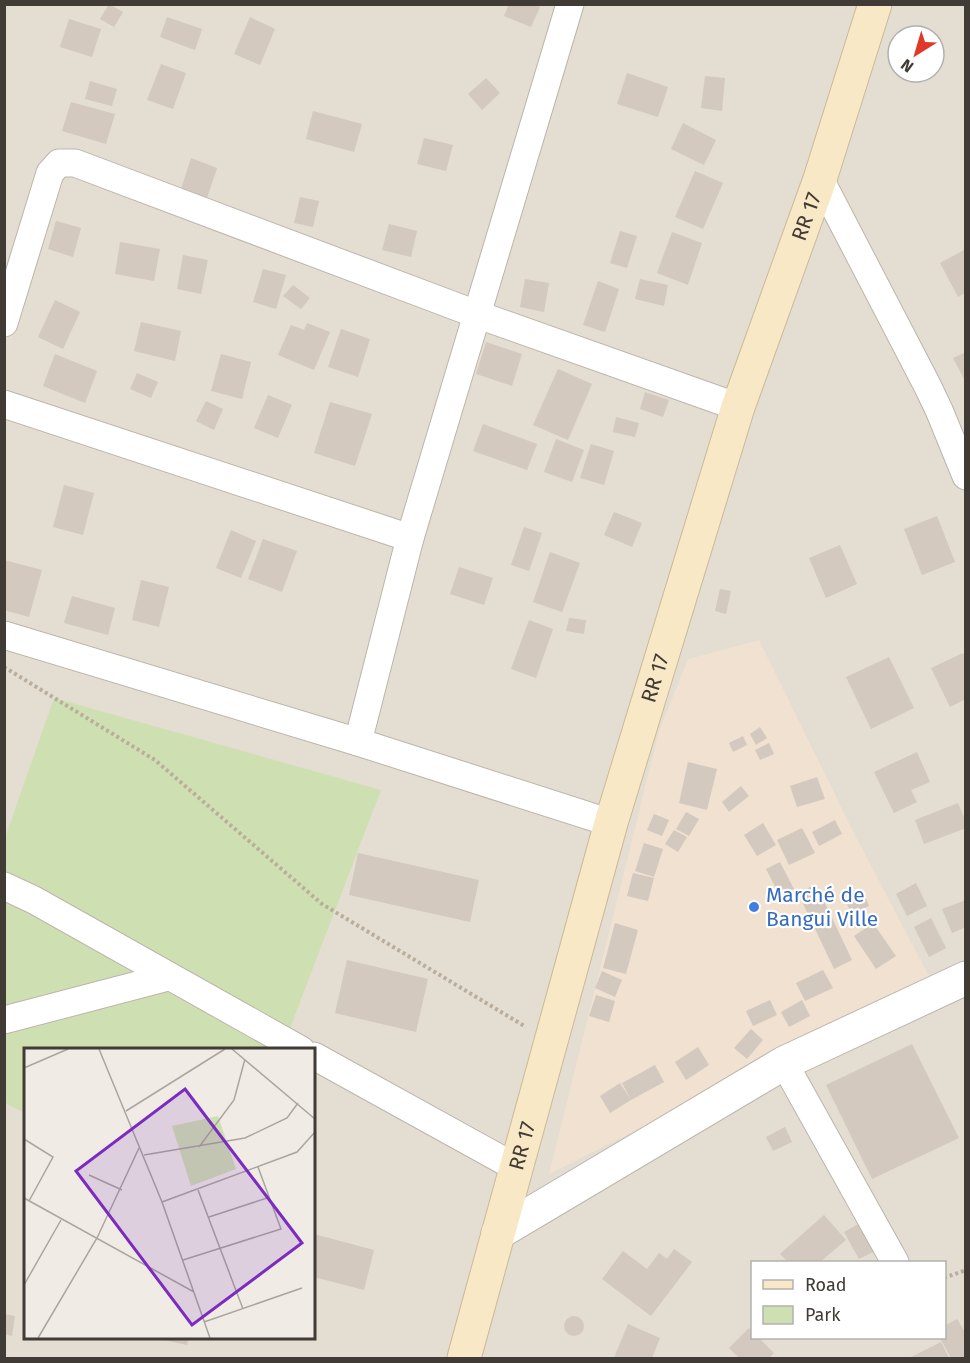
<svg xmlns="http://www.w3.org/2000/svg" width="970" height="1363" font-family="'Fira Sans',sans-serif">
  <rect width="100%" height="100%" fill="#f0ebe4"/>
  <path fill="#e3ddd2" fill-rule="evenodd" d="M5 5H965V1358H5ZM898 36H934V72H898ZM26 1050H314V1338H26ZM752 1262H944V1338H752Z"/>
  <polygon fill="#f0e1d1" points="759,640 854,833 932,982 549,1174 659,731 688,659"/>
  <polygon fill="#cee0b1" points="54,698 381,790 282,1049 26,1050 25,1113 5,1103 5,838"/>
  <g fill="#d3c9be">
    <polygon points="109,4 123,12 114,27 100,19"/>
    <polygon points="509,4 535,4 540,7 531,27 504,16"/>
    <polygon points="167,17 202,29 195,50 160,37"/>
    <polygon points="250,17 275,29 260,65 234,54"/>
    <polygon points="69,19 101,29 92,57 60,47"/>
    <polygon points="161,64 186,73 173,109 147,100"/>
    <polygon points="627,73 668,87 658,117 617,104"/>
    <polygon points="705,76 725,78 722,111 701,108"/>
    <polygon points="486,78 500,93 482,110 468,94"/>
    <polygon points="90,81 117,89 112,106 85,99"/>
    <polygon points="71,102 115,114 106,144 62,131"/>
    <polygon points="313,111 362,124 354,152 306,139"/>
    <polygon points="683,123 716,140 704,165 671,149"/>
    <polygon points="424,138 453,145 446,171 417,164"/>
    <polygon points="191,158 217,168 207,198 181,189"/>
    <polygon points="695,171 723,183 703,229 675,217"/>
    <polygon points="300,197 319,201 313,227 294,223"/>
    <polygon points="56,221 81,228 73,257 48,249"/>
    <polygon points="389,224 417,231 411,257 382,250"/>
    <polygon points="620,231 637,236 627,268 610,263"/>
    <polygon points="672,232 702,243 688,285 657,273"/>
    <polygon points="120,242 160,249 154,281 115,274"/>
    <polygon points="966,249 966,292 958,297 940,263"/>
    <polygon points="183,255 208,260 201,294 177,289"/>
    <polygon points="263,269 286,275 276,309 253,302"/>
    <polygon points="525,279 549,283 544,312 520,307"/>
    <polygon points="640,279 668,285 664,306 635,299"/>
    <polygon points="598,281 619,289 605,332 583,325"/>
    <polygon points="293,285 310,298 301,309 283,296"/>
    <polygon points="55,300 80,312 63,349 38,337"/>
    <polygon points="141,322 181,331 175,361 134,351"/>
    <polygon points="307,323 330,332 314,370 278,355 291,325 304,330"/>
    <polygon points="341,329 370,339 358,377 328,367"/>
    <polygon points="486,342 522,354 512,386 476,374"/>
    <polygon points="966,352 966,379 964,379 953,358"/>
    <polygon points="55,354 97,371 85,403 43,386"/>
    <polygon points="221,354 251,362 242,399 211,391"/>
    <polygon points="558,369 592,384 568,440 533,425"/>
    <polygon points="137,373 158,382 151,398 130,389"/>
    <polygon points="645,392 669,400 663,417 640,409"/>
    <polygon points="268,395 292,405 278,438 254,428"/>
    <polygon points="206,401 223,409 214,430 196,421"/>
    <polygon points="330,402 372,414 355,466 314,453"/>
    <polygon points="616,417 639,423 635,437 613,432"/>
    <polygon points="483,424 537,444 527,470 473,451"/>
    <polygon points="556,439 584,450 572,482 544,472"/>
    <polygon points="591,444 614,451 604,485 580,478"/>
    <polygon points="64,485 94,493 83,535 53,527"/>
    <polygon points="614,512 642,523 632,547 604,535"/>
    <polygon points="937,516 955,562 922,575 904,529"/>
    <polygon points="524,527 542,533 529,571 511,565"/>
    <polygon points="231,530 256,541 241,578 216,568"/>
    <polygon points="263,539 297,551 282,592 248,579"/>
    <polygon points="840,545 857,584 826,598 809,558"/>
    <polygon points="550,552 580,563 562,612 533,602"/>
    <polygon points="4,560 42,570 29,617 4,610"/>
    <polygon points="459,567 493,578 484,605 450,594"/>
    <polygon points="141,580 169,587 159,627 132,620"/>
    <polygon points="720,589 731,591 726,614 715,611"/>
    <polygon points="72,596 115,608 108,635 64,623"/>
    <polygon points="569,618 586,620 584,634 566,631"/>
    <polygon points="529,620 553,629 536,678 511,669"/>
    <polygon points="963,653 966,659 966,699 950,707 931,668"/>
    <polygon points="889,657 914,708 871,729 846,677"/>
    <polygon points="760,727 767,738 756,745 750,734"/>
    <polygon points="743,736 747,745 733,752 729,743"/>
    <polygon points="769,743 774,754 760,760 755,750"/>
    <polygon points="917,752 930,782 911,790 917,802 894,813 874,772"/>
    <polygon points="688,762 717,769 707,810 679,803"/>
    <polygon points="817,777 825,799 797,807 790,786"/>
    <polygon points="741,786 749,796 729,812 722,802"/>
    <polygon points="958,803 966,822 966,828 924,844 915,820"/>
    <polygon points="686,812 699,819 689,836 676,829"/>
    <polygon points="654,814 669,820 662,836 647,830"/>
    <polygon points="835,820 842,834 819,846 812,832"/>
    <polygon points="763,823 776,845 757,856 744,835"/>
    <polygon points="802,828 815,853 789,865 777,840"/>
    <polygon points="674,830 687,837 678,852 665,844"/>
    <polygon points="644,843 663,849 654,877 635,871"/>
    <polygon points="358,853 479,880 470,922 349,895"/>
    <polygon points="780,862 794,889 780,896 766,869"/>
    <polygon points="633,873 654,878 648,901 627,896"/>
    <polygon points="916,883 927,906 907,916 896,894"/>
    <polygon points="816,884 852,960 834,969 798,893"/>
    <polygon points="863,892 869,906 852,914 845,900"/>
    <polygon points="966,900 966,927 952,933 942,909"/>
    <polygon points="931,918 946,948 929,957 914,927"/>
    <polygon points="615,923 638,930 626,974 603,968"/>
    <polygon points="873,923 896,956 876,969 854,936"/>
    <polygon points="347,960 428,979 416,1032 335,1013"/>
    <polygon points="823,970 833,988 805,1001 796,983"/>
    <polygon points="602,971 622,980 615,997 595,988"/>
    <polygon points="596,995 615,1001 609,1022 589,1016"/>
    <polygon points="770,1000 777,1015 753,1026 746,1011"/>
    <polygon points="802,1000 810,1016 789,1027 781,1012"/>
    <polygon points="751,1029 763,1040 747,1059 734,1048"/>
    <polygon points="912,1044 959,1138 872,1179 826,1085"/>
    <polygon points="698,1047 709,1065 686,1080 675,1062"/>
    <polygon points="655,1065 664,1082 631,1100 622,1083"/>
    <polygon points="620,1083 631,1100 610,1113 600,1096"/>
    <polygon points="785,1127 792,1142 773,1151 766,1137"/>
    <polygon points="824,1215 846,1240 820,1262 788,1262 780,1254"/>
    <polygon points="862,1222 877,1250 859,1259 844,1232"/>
    <polygon points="314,1234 374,1250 364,1290 314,1277"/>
    <polygon points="674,1249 692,1262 651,1316 602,1279 623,1251 647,1269 659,1253 667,1259"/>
    <polygon points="4,1314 15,1316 12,1336 4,1334"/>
    <circle cx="574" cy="1326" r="10"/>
    <polygon points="957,1319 966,1334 966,1358 951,1358 940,1338 944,1338 944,1326"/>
    <polygon points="628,1324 660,1338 652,1358 614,1358"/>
    <polygon points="749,1328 752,1331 752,1338 759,1338 774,1353 769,1358 739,1358 729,1348"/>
    <polygon points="165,1338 189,1338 187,1345 164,1340"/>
    <polygon points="941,1342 949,1358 911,1358 911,1357"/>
  </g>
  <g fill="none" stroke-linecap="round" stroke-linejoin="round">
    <defs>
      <g id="minor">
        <polyline points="820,179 927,385 939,410 966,476"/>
        <polyline points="4,323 50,173 59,163 75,163 476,314 738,407"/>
        <polyline points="4,404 410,538"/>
        <polyline points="4,635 358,742 611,823"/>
        <polyline points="358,742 410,538 570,4"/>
        <polyline points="4,886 34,900 301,1050"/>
        <polyline points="4,1020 168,977"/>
        <polyline points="314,1056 515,1167"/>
        <polyline points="784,1063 895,1262"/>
      </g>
      <polyline id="tertiary" points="498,1233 784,1063 966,978"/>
      <g id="secondary">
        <path id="s1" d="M464 1358 611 823 738 407 820 179 875 4"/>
      </g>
    </defs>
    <use href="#minor" stroke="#bdb5ab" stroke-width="29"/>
    <use href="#tertiary" stroke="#bdb5ab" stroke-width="35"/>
    <use href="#secondary" stroke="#caba98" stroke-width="35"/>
    <g stroke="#baad9b" stroke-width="4" stroke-dasharray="3 3" stroke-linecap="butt">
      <polyline points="4,667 155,760 322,904 526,1027"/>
      <polyline points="944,1278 966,1270"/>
    </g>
    <use href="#minor" stroke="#fff" stroke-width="27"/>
    <use href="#tertiary" stroke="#fff" stroke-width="33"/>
    <use href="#secondary" stroke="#f8e8c6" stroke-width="33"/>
  </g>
  <circle fill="#3f7fe0" stroke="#fff" stroke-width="2" cx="754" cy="907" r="6"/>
  <g text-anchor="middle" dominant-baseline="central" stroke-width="4.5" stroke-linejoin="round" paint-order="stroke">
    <g font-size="21" fill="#413b35" stroke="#fff">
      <text stroke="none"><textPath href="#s1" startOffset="1192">RR 17</textPath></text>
      <text stroke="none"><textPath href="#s1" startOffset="706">RR 17</textPath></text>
      <text stroke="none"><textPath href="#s1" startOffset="220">RR 17</textPath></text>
    </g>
    <g font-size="21" fill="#366cbe" stroke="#fff" text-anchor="start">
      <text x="766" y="895">Marché de<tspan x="766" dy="24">Bangui Ville</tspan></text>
    </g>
  </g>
  <g transform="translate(24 1048)">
    <rect width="291" height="291" fill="#f0ebe4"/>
    <path d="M194 68 212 121 167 138 148 78Z" fill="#cee0b1"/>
    <path fill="none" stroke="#aaa59e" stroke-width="1.5" d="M75 1 138 154 186 290M208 1 291 71M0 20 44 1M102 63 201 1M0 91 29 109 5 153M175 99 210 52 221 11M120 107 221 90 263 70 274 55M65 127 98 142M174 142 219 261M0 150 170 244M138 154 273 104 291 84M185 169 246 149M159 212 257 181 234 119M0 237 37 172M180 274 278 240M14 290 73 190 115 100"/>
    <path fill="#7b2cbf" fill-opacity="0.15" stroke="#7b2cbf" stroke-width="3" d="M161 41 278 195 168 277 52 123Z"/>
    <rect width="291" height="291" fill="none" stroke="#413b35" stroke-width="3"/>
  </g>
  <rect width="970" height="1363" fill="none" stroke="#413b35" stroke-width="12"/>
  <rect x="751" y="1261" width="195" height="78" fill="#ffffff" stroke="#b3b1ae" stroke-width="1.5"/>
  <rect x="763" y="1280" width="30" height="9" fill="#f8e8c6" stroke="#b3b1ae" stroke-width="1.5"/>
  <text x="805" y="1291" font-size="18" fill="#413b35">Road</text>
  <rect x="763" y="1306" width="30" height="18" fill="#cee0b1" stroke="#b3b1ae" stroke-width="1.5"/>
  <text x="805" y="1321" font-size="18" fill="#413b35">Park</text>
  <g transform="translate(916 54) rotate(217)"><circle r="28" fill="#ffffff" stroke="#b3b1ae" stroke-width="1.5"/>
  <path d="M0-4.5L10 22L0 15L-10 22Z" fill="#e0392a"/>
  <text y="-9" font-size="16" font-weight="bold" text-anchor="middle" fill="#413b35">N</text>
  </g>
</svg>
